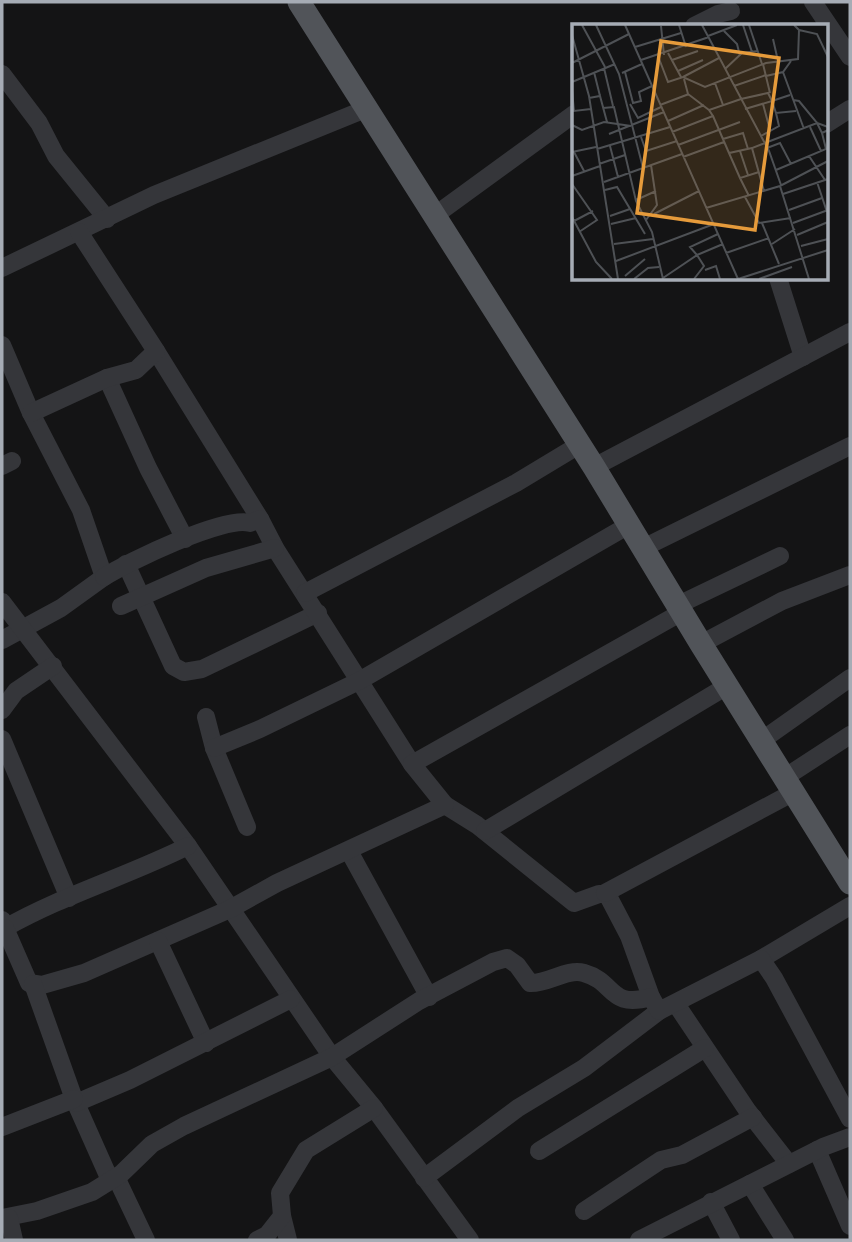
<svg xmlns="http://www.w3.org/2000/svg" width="852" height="1242" font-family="'Source Sans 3',sans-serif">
  <rect width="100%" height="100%" fill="#141415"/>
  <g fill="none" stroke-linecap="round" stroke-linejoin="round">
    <g stroke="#35363a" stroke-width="18">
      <polyline points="813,2 850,57"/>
      <polyline points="694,26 718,14 731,11"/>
      <polyline points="2,74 39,123 56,156 107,219"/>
      <polyline points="826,124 850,109"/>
      <polyline points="434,216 574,114"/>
      <polyline points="2,268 154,195 368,108"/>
      <polyline points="778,278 803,357"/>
      <polyline points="2,345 31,413 81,510 104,577 61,608 2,640"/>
      <polyline points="156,351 260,519"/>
      <polyline points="107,378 148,468 185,539"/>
      <polyline points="31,413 107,378 136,370 156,351 79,232"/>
      <polyline points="2,466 12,461"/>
      <polyline points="594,467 850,332"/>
      <polyline points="643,548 850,446"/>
      <polyline points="126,564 173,666 184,672 202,669 318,613"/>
      <path d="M104 577C128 562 225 515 250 523L260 519 275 548 412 764"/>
      <polyline points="305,593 516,483 579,445"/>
      <polyline points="2,602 188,846 332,1057 374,1108 470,1240"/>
      <polyline points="678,605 780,556"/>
      <polyline points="121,606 206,568 275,548"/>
      <polyline points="701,644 782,601 850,575"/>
      <polyline points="2,710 16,691 53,666"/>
      <polyline points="206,717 214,748 247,827"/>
      <polyline points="2,739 69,898"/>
      <polyline points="761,741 850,678"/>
      <polyline points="214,748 260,729 359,681 629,525"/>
      <polyline points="784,778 850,735"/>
      <polyline points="445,805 477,825 574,903 599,894 607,894 629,936 651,997"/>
      <polyline points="485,831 727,686"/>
      <polyline points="349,851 429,997"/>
      <polyline points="605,893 794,792"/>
      <path d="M2 920 5 928C63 895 128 876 188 846"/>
      <polyline points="2,930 5,928 29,983 42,985 84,973 230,909 277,883 445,805 412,764 682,612"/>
      <polyline points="158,941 206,1043"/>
      <polyline points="761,959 850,906"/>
      <polyline points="33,984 74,1099 110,1180"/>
      <polyline points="676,1004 747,1110 789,1164"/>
      <polyline points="76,1103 130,1080 291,999"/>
      <polyline points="2,1127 74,1099"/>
      <polyline points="817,1150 850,1226"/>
      <polyline points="539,1151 705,1048"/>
      <polyline points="116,1177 146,1240"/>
      <polyline points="424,1178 518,1108 584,1068 659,1011"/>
      <polyline points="750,1184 785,1240"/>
      <polyline points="711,1202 731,1240"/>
      <polyline points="584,1211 661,1160 682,1155 753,1117"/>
      <polyline points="282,1216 288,1240"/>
      <path d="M2 1218 37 1211 92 1192 121 1174 152 1144 184 1126 332 1057 419 1001 493 962 507 958 517 965 530 983C548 984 567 968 584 973 616 982 608 1009 651 997L659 1011 761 959 774 978 850 1119"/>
      <polyline points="9,1218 14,1240"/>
      <polyline points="257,1240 267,1235 282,1216 280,1193 306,1150 374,1108"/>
      <polyline points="639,1240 823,1147 850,1137"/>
    </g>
    <polyline stroke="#515459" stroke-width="23" points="299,2 594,467 701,644 850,883"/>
  </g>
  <g transform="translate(572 24)">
    <rect width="256" height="256" fill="#141415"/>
    <path fill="none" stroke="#4e5155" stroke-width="2" d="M10 1 33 43M24 1 47 50 71 144M53 1 166 255M107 1 114 23M130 1 197 127 209 161M171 1 180 28M177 1 190 40M89 2 92 31M227 6 245 10 256 33M152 7 165 20 168 32M0 11 17 72 46 255M136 12 165 1M201 15 206 37M63 23 109 9M96 29 109 53M86 32 96 58 111 53 133 63 194 39 226 35 227 6 222 1M69 36 137 13M100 36 126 27M0 39 57 10M191 40 198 69M32 44 41 82M153 45 170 29 186 27M106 47 131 36M22 48 28 72M53 48 61 79 69 77 67 68 80 62M211 48 232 105M50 49 70 40M194 52 211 48 219 37M111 53 147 34M112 55 116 70 137 86M0 58 43 40M143 59 151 81M162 62 194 51M0 66 2 87 19 85M17 74 28 72 35 98M221 76 227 77 245 99 256 103M58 80 66 94 89 83M191 80 198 106M88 81 117 70M31 84 42 83 64 177 80 208 91 255M173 85 200 77 204 89 224 87M141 92 157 129 180 124M96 97 132 81M0 101 10 106 32 98 59 102M238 103 249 127M100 108 141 92 137 86 169 75 196 69 200 77 218 71M37 110 92 88M189 112 207 102 204 89M69 113 74 127 105 117M151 115 171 109 176 125M106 121 168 98M38 122 46 153M195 124 208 119 219 140M25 125 98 103M168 127 176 151M0 128 24 123M2 128 12 147M157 129 168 154M237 132 253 156M111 133 152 118M27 140 53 131M204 146 254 125 250 109 256 106M0 152 28 142M32 158 110 130M245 158 255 188M0 160 25 196 7 208M208 162 237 255M33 166 45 163 73 210M192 167 180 124 245 99 250 109M211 170 256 155M177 172 168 154 187 148M173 173 187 199 219 194M64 176 84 167M134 184 208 162 256 137M217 186 250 174M82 190 127 167M38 192 58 185M0 193 24 238 40 255M74 196 85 181 79 141M2 197 21 187M190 199 207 240M221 199 256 186M39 200 64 194M225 211 256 198M42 220 81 215M200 220 223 205M229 222 256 215M154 229 197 214M44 237 142 200M133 246 144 242 148 255M53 252 73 235M91 254 125 231 118 223 146 210M62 255 76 244 87 243M122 255 132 242 125 231 151 220M166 255 256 226M187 255 220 243"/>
    <path fill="#e69b3b" fill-opacity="0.15" stroke="#e69b3b" stroke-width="3.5" d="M89 17 207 34 183 206 65 189Z"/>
    <rect width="256" height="256" fill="none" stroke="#a6acb5" stroke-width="3.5"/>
  </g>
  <rect width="852" height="1242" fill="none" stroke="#a6acb5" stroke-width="7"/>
</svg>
